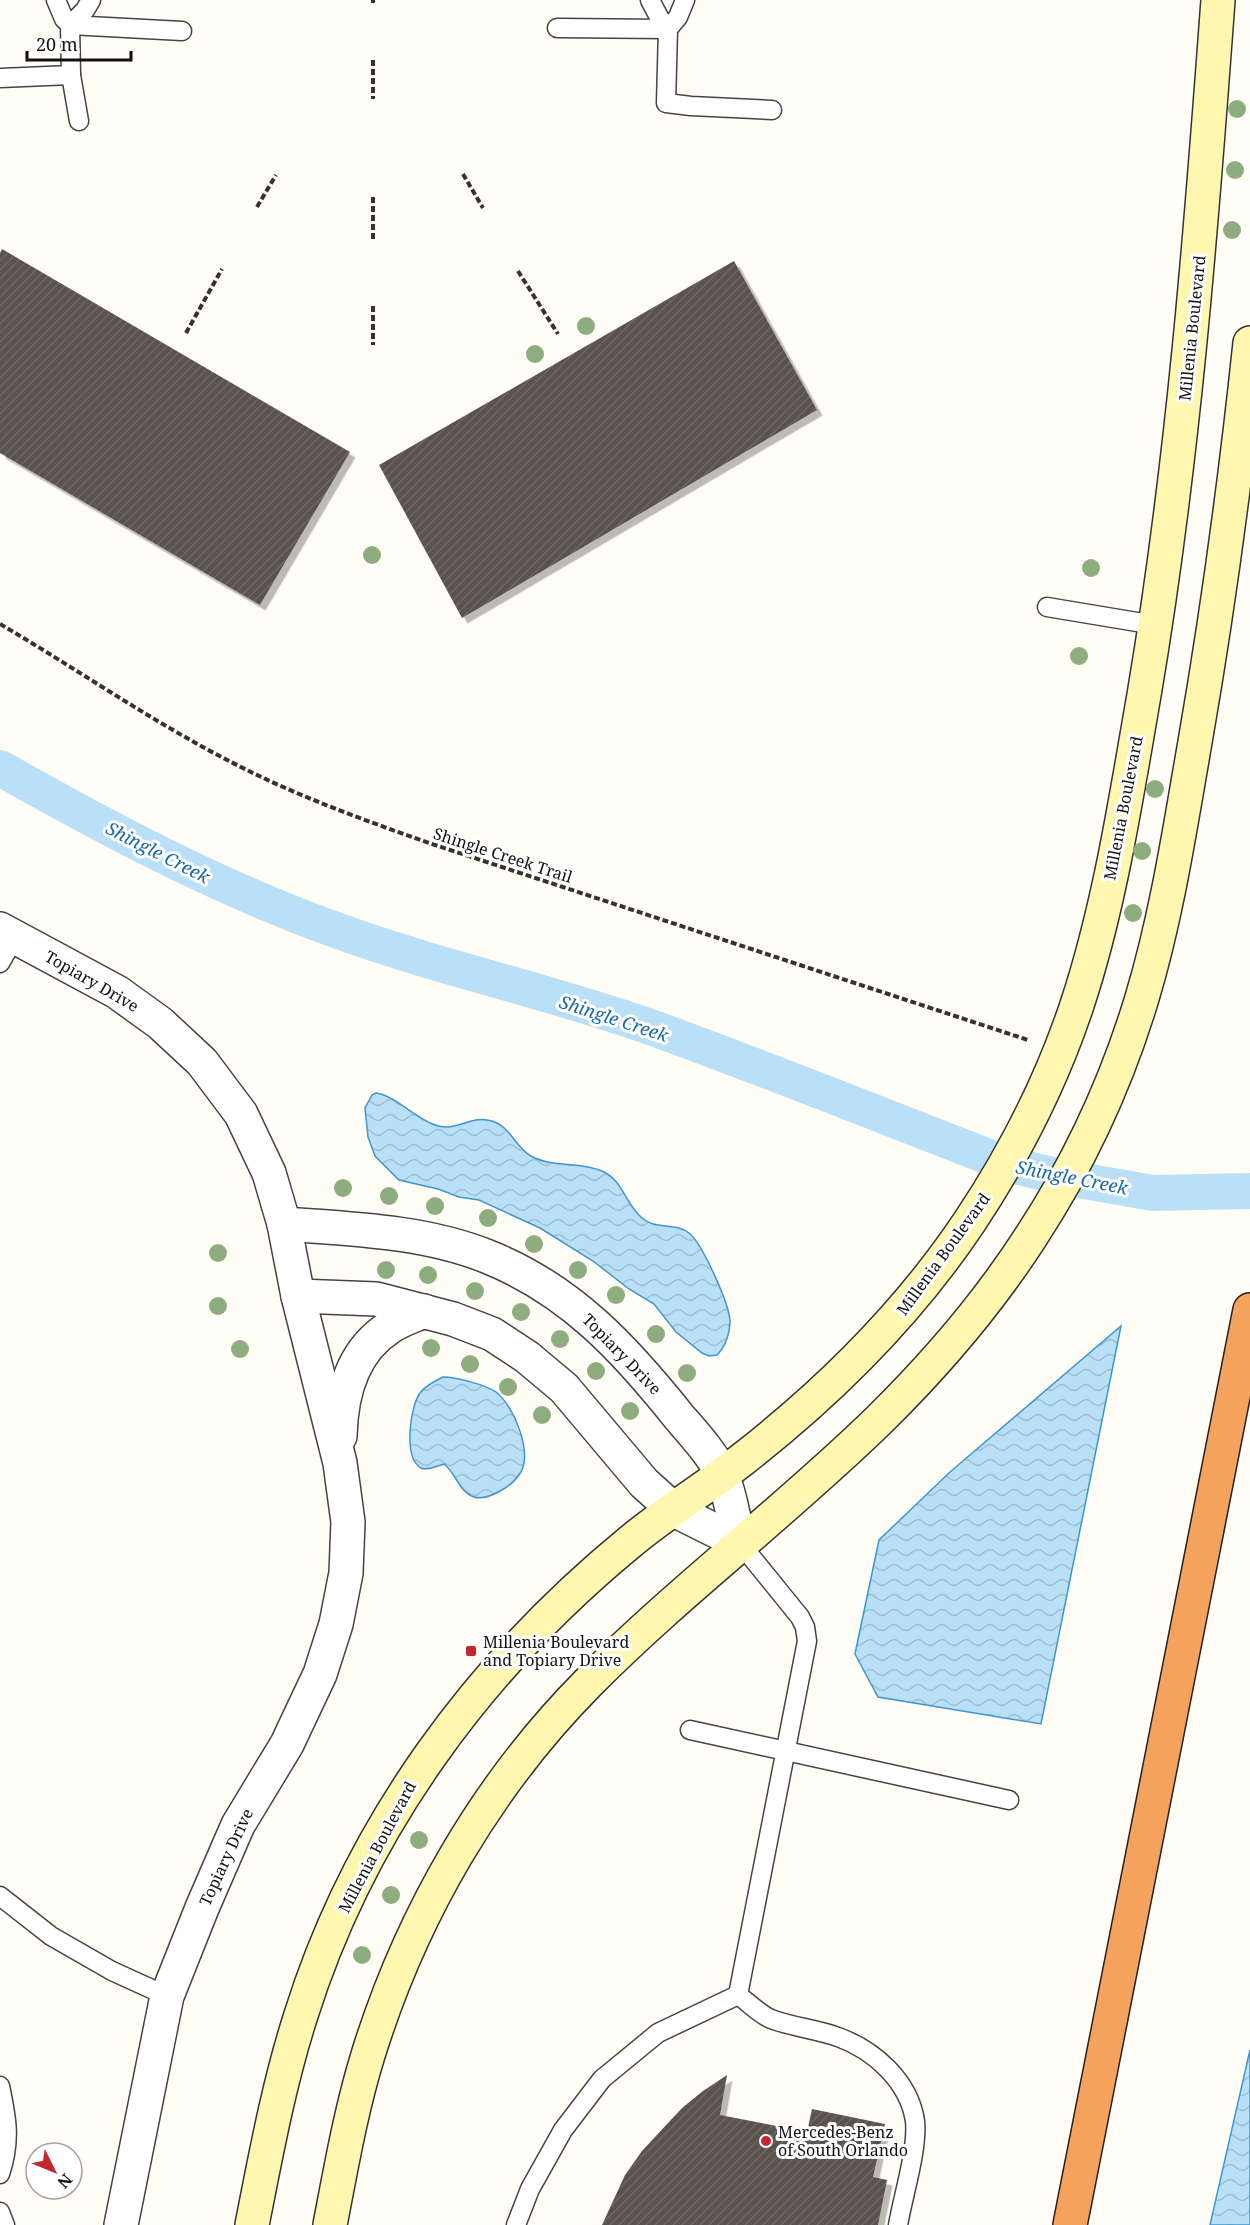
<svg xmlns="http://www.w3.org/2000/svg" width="1250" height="2225" font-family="'Noto Serif',serif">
  <defs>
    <pattern id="water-waves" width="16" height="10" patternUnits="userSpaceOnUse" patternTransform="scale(1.5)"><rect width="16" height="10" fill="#b9e0f7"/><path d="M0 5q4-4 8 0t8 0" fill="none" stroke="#9ebfd3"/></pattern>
    <pattern id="building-hatch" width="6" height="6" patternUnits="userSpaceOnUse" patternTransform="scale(1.5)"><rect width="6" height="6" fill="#5a524d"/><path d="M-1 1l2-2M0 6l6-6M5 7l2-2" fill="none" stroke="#6d6662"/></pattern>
    <filter id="shadow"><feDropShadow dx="5.5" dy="5.5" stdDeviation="0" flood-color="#0004"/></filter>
  </defs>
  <rect width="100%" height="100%" fill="#fffdf5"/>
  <g fill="url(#water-waves)" stroke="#3f96cf" stroke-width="1.5">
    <path d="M376 1093C394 1095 415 1118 435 1125 457 1133 470 1114 492 1121 511 1127 515 1147 531 1156 552 1168 579 1161 602 1171 623 1180 625 1204 642 1218 655 1230 675 1222 689 1233 702 1243 730 1305 730 1322 730 1334 725 1347 717 1355L709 1356 702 1353 676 1332 654 1304 629 1289 593 1261 540 1228 479 1200 459 1197 438 1189 399 1180 375 1156 368 1137 365 1108 372 1095Z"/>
    <polygon points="1121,1326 1041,1724 878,1697 855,1654 879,1540 950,1472"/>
    <path d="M443 1377C456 1377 486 1385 496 1392 514 1406 532 1451 521 1472 516 1480 508 1487 500 1491 493 1495 483 1500 474 1497 459 1492 456 1473 444 1464 437 1466 427 1471 421 1468 403 1458 410 1407 420 1393 426 1385 435 1381 443 1377Z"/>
    <polygon points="1250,2050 1250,2225 1210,2225"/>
  </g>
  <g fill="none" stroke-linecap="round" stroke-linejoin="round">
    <path stroke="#b9e0f7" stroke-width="36" d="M0 768C108 829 217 887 333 929 439 968 550 991 656 1029 774 1072 890 1119 1007 1164L1056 1176 1153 1193 1250 1191"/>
  </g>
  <g fill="url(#building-hatch)" filter="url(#shadow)">
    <polygon points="2,249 350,452 260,605 0,453 0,253"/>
    <polygon points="734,261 817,410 462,618 379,465"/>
    <polygon points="727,2075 720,2115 807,2132 812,2109 885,2124 873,2177 887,2180 878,2225 602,2225 625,2175 642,2151 682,2108 703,2091"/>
  </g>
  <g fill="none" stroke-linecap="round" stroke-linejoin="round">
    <defs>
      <g id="lane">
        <polyline points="56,0 64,19 70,25 71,75 79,121"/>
        <polyline points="650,0 660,19 668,29"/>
        <polyline points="685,0 678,17 668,29 666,103 691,106 772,110"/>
        <polyline points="70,25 182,31"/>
        <polyline points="70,25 85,10 91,0"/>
        <polyline points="557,28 668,29"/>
        <polyline points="0,78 71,75"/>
        <polyline points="1047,607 1155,625"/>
        <polyline points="0,963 15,937"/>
        <polyline points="690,1730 1009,1800"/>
        <polyline points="0,1896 51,1936 112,1971 167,1996"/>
        <path d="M738 1995C748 2002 759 2014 771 2019 792 2027 816 2029 838 2037 874 2050 909 2081 915 2121 918 2149 903 2196 898 2225"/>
        <path d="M0 2086C7 2119 11 2141 0 2174"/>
        <polyline points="0,2212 5,2225"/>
        <polyline points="516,2225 530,2189 563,2130 602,2079 658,2033 738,1995 807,1641 805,1627 800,1617 740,1543"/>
      </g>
      <g id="street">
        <polyline points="0,929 117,992 160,1023 202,1062 241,1114 269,1173 284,1224 298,1296 340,1463 348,1522 346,1573 336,1624 320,1674 287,1744 238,1825 202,1908 167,1996 121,2225"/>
        <path d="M284 1224C351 1229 423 1231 486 1256 570 1289 625 1349 680 1418 694 1434 715 1457 723 1477 731 1498 734 1522 740 1543"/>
        <polyline points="298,1296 376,1299 453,1319 492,1334 527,1357 564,1388 644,1483 674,1510 740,1543"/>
        <path d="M340 1436C341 1394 352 1351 390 1327 400 1320 413 1316 424 1311"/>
      </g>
      <g id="secondary">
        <path d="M252 2225C266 2154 279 2083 301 2015 360 1827 479 1666 630 1542 666 1512 706 1488 743 1459 830 1391 908 1314 970 1221 1014 1155 1052 1080 1077 1005 1110 905 1126 798 1144 695 1183 465 1201 233 1218 0"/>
        <path d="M330 2225C341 2168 351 2110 368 2055 411 1916 486 1786 588 1683 680 1590 786 1511 879 1420 936 1364 989 1302 1032 1235 1079 1163 1117 1081 1142 998 1167 915 1180 828 1195 742 1218 610 1236 476 1250 343"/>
      </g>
      <polyline id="highway" points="1070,2225 1250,1310"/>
    </defs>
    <use href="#lane" stroke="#444" stroke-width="21"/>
    <use href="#street" stroke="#444" stroke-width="36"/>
    <use href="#secondary" stroke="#333" stroke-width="36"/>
    <use href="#highway" stroke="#222" stroke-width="36"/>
    <g stroke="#333" stroke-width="4" stroke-dasharray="6 3" stroke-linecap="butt">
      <polyline points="373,3 373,0"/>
      <polyline points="373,60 373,99"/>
      <polyline points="463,174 483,208"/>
      <polyline points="373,197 373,239"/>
      <polyline points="257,207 276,175"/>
      <polyline points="518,271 558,334"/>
      <polyline points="373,306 373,345"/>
      <polyline points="186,333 222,269"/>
      <path d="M0 624C82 672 161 728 247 770 305 799 367 821 429 843L1028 1040"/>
    </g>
    <use href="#lane" stroke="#fff" stroke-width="18"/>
    <use href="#street" stroke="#fff" stroke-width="33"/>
    <use href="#secondary" stroke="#fff6b0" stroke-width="33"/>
    <use href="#highway" stroke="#f5a25d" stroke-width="33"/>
  </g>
  <g fill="#8dad7f">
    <circle cx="1237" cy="109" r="9"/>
    <circle cx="1235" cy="170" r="9"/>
    <circle cx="1232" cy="230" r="9"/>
    <circle cx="586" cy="326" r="9"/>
    <circle cx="535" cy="354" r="9"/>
    <circle cx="372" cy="555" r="9"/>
    <circle cx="1091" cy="568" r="9"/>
    <circle cx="1079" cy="656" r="9"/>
    <circle cx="1155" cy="789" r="9"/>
    <circle cx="1142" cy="851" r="9"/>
    <circle cx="1133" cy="913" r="9"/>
    <circle cx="343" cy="1188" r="9"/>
    <circle cx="389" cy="1196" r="9"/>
    <circle cx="435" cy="1206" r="9"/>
    <circle cx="488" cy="1218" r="9"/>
    <circle cx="534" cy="1244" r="9"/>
    <circle cx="218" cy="1253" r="9"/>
    <circle cx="386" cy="1270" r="9"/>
    <circle cx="578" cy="1270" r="9"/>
    <circle cx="428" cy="1275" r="9"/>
    <circle cx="475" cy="1291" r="9"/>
    <circle cx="616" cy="1295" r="9"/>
    <circle cx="218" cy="1306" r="9"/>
    <circle cx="521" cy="1312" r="9"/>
    <circle cx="656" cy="1334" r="9"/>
    <circle cx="560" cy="1339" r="9"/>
    <circle cx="431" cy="1348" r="9"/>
    <circle cx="240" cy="1349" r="9"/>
    <circle cx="470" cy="1364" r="9"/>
    <circle cx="596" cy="1371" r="9"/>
    <circle cx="687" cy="1373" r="9"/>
    <circle cx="508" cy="1387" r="9"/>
    <circle cx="630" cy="1411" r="9"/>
    <circle cx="542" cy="1415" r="9"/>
    <circle cx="419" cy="1840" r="9"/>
    <circle cx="391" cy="1895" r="9"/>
    <circle cx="362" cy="1955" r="9"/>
  </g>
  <g fill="#c4262e" stroke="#fff" stroke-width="2">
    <rect x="465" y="1645" width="12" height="12" rx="3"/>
    <circle cx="766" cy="2141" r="6"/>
  </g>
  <g text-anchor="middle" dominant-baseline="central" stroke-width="6" stroke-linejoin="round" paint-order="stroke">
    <g font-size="16" fill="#111" stroke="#fff">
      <text transform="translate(1192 328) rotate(-84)">Millenia Boulevard</text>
      <text transform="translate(1123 808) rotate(-79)">Millenia Boulevard</text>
      <text transform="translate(503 855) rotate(18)">Shingle Creek Trail</text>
      <text transform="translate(92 981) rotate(30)">Topiary Drive</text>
      <text transform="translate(943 1254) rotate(-54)">Millenia Boulevard</text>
      <text transform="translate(622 1354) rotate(46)">Topiary Drive</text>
      <text transform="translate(377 1847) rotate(-62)">Millenia Boulevard</text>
      <text transform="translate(226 1857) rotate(-65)">Topiary Drive</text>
    </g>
    <g font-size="16" fill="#111" stroke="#fff" text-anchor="start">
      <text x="483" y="1642">Millenia Boulevard<tspan x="483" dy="18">and Topiary Drive</tspan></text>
      <text x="778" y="2132">Mercedes-Benz<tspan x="778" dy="18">of South Orlando</tspan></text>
    </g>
    <g font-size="18" font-style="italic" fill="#1768a6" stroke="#fff">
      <text transform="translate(158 852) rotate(27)">Shingle Creek</text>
      <text transform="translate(614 1018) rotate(18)">Shingle Creek</text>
      <text transform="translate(1072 1177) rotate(11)">Shingle Creek</text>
    </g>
  </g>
  <g transform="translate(54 2171) rotate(133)"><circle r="28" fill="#ffffff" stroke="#a0a0a0" stroke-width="1.5"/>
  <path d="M0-4.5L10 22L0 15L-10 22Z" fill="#c4262e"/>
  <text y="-9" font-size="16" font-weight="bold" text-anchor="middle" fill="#111111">N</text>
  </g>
  <path d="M27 51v9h104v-9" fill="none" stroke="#111111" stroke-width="3"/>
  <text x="36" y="51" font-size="18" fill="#111111" stroke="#ffffff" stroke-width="4.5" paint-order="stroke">20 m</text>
</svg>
